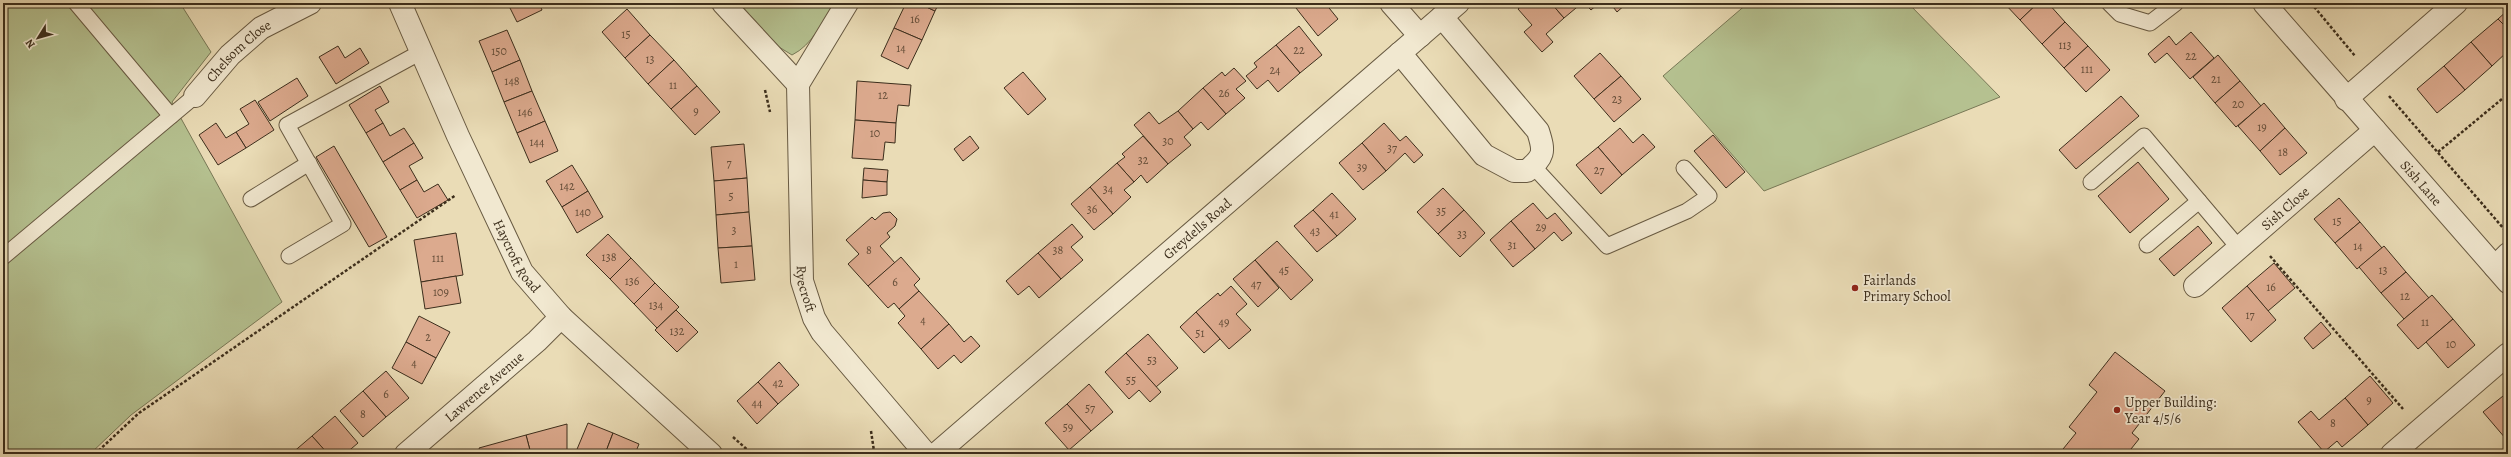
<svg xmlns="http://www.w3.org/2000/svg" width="2511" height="457" font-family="Alegreya,serif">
  <rect width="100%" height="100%" fill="#eadcb6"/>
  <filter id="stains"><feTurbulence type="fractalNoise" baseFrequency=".005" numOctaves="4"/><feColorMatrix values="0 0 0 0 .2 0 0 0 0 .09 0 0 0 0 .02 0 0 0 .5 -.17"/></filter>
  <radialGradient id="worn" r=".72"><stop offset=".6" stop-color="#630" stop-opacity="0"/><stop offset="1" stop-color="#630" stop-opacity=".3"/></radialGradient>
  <g fill="#b5c190" stroke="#787856">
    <polygon points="3,3 180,3 211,52 172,102 282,302 131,415 90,454 3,454"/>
    <path d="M739 3H834C823 22 812 45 792 55L779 47Z"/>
    <polygon points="1748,3 1908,3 2000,97 1764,191 1663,76"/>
  </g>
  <g fill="#dcaa8e" stroke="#3c2e1c">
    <polygon points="496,3 506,3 498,7"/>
    <polygon points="515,3 539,3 542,10 517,22 509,6"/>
    <polygon points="906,3 918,3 935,11 922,40 894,28"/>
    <polygon points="918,3 939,3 935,11"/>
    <polygon points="1301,3 1325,3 1338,19 1318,36 1296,8"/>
    <polygon points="1525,3 1551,3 1564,18 1546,34 1553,42 1542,52 1524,32 1532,25 1518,9"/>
    <polygon points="1551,3 1582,3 1564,18"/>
    <polygon points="1584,3 1599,3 1591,10"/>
    <polygon points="1610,3 1627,3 1617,12"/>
    <polygon points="2004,3 2038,3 2020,20"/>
    <polygon points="2038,3 2048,3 2065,22 2042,44 2020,20"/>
    <polygon points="627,9 650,35 625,58 602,32"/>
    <polygon points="2508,10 2508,29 2498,19"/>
    <polygon points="2498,19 2508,29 2508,51 2492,66 2471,42"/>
    <polygon points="2065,22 2088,46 2064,68 2042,44"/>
    <polygon points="1299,26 1322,55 1300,73 1276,45"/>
    <polygon points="894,28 922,40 908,69 881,56"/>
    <polygon points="507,30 520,60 492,72 479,41"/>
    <polygon points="2191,32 2214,58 2190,79 2167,53 2155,63 2148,54 2169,36 2176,45"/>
    <polygon points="650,35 674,60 648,84 625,58"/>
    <polygon points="2471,42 2492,66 2465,90 2444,66"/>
    <polygon points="1276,45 1300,73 1278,92 1268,80 1257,89 1246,76 1257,67 1254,63"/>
    <polygon points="338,46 345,58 360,48 369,63 336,84 319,57"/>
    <polygon points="2088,46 2110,70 2086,92 2064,68"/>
    <polygon points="1600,53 1621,76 1594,99 1574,76"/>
    <polygon points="2218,55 2240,81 2215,103 2193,77"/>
    <polygon points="520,60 532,91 504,102 492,72"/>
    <polygon points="674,60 697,86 671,109 648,84"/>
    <polygon points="2444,66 2465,90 2437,113 2417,89"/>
    <polygon points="1234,68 1246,81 1236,89 1245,98 1226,114 1203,88 1222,72 1225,76"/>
    <polygon points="1023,72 1046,99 1028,115 1004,88"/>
    <polygon points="1621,76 1641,99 1614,122 1594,99"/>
    <polygon points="297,78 308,96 270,121 258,102"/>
    <polygon points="857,81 911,85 909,106 898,105 896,123 855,120"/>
    <polygon points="2240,81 2261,106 2236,127 2215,103"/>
    <polygon points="380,86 389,102 375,110 383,123 366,133 349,105"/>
    <polygon points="697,86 720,112 695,135 671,109"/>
    <polygon points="1203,88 1226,114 1208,130 1201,122 1193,129 1178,111"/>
    <polygon points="532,91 545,121 517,133 504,102"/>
    <polygon points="2121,96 2139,116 2076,169 2059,150"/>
    <polygon points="255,100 274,130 246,148 236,132 249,124 240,109"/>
    <polygon points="2264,103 2285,128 2260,151 2238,126"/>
    <polygon points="1178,111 1193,129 1184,137 1191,145 1168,164 1134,125 1149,112 1159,124"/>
    <polygon points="855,120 896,123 895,143 885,142 883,160 852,158"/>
    <polygon points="545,121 558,151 530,163 517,133"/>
    <polygon points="216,123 226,138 236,132 246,148 218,165 199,135"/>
    <polygon points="383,123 390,136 404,128 414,143 383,162 366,133"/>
    <polygon points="1384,123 1400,141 1406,136 1423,155 1414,163 1405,153 1386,171 1362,143"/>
    <polygon points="1620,128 1633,143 1643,134 1655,147 1622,175 1598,147"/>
    <polygon points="2285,128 2307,153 2280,175 2260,151"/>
    <polygon points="1713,135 1745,172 1726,188 1694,151"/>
    <polygon points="970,136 979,148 963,161 954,149"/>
    <polygon points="1143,136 1168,164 1147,183 1141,175 1134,182 1117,163 1125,157 1122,154"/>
    <polygon points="414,143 423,158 409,166 417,180 400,190 383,162"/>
    <polygon points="1362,143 1386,171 1363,190 1339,163"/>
    <polygon points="744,144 747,178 714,181 711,147"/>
    <polygon points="334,146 387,237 369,247 316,157"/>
    <polygon points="1598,147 1622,175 1601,194 1576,165"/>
    <polygon points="2138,162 2169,199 2130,233 2098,196"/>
    <polygon points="1117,163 1134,182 1124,190 1131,197 1113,214 1090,187"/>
    <polygon points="572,165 588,191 562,207 546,181"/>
    <polygon points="864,168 888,170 887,182 863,180"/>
    <polygon points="747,178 749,212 716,215 714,181"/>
    <polygon points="417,180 424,192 438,184 448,200 417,218 400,190"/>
    <polygon points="863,180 887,182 887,195 862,198"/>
    <polygon points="1090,187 1113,214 1094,230 1071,204"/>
    <polygon points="1443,188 1464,210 1438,234 1417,212"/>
    <polygon points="588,191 603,217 577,233 562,207"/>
    <polygon points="1332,193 1356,219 1337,236 1313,210"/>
    <polygon points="2339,198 2360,222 2335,243 2314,219"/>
    <polygon points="1533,203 1547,219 1555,213 1572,233 1562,241 1554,232 1535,249 1511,221"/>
    <polygon points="1313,210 1337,236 1317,252 1294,226"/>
    <polygon points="1464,210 1485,233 1460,257 1438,234"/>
    <polygon points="749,212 752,246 718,248 716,215"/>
    <polygon points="890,212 897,219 895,226 887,233 890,237 880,246 895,263 868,286 848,264 859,254 846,240 872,217 875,220 883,213"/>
    <polygon points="1511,221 1535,249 1513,267 1490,240"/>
    <polygon points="2360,222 2382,248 2357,269 2335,243"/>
    <polygon points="1072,224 1083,237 1071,247 1083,260 1061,279 1038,253"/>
    <polygon points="2198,226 2212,243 2174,276 2159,259"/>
    <polygon points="456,233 463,275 421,282 414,240"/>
    <polygon points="608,234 631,258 610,279 586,255"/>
    <polygon points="1277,241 1313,280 1291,300 1255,260"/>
    <polygon points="752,246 755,280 721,283 718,248"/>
    <polygon points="2384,246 2406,272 2381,293 2359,267"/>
    <polygon points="1038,253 1061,279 1039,298 1029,286 1018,295 1006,281"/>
    <polygon points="901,257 920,279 914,285 919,291 899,309 894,303 888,308 868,286"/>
    <polygon points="631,258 655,283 634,304 610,279"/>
    <polygon points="1255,260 1279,288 1258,307 1233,279"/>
    <polygon points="2274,263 2295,288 2268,311 2247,286"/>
    <polygon points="2406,272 2429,298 2404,319 2381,293"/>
    <polygon points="456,276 461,303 425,309 421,282"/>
    <polygon points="655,283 679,307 657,328 634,304"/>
    <polygon points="1231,286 1247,304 1236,314 1251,330 1229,349 1196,312 1218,293 1220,296"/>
    <polygon points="2247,286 2276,320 2251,342 2222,308"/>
    <polygon points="919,291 949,324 921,349 898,323 905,316 899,309"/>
    <polygon points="2432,295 2453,319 2418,349 2397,325"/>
    <polygon points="676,310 698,332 677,352 655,330"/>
    <polygon points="1196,312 1220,339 1204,353 1180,327"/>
    <polygon points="419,316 450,332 436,358 406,342"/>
    <polygon points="2453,319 2475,345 2448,368 2426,342"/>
    <polygon points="2321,322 2331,334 2313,349 2304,338"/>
    <polygon points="949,324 964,342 971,336 980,346 961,363 954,355 938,369 921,349"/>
    <polygon points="1148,334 1178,368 1156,387 1126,353"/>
    <polygon points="406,342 436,358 422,384 392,368"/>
    <polygon points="2115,352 2165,391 2132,433 2139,439 2127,454 2059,454 2076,433 2069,427 2097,392 2089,385"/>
    <polygon points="1126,353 1161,392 1150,402 1139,390 1129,399 1105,372"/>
    <polygon points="779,362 799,385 778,404 758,382"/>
    <polygon points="386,371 409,398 386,417 363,391"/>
    <polygon points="2370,376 2393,403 2368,425 2345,398"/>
    <polygon points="758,382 778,404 757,424 737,401"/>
    <polygon points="1089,384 1113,412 1091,431 1067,404"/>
    <polygon points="363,391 386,417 363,437 340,411"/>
    <polygon points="2508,392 2508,437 2506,439 2483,412"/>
    <polygon points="2345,398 2368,425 2342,447 2337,441 2324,452 2298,422 2311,411 2319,420"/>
    <polygon points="1067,404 1091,431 1069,450 1045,423"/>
    <polygon points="335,416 358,443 345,454 328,454 312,436"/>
    <polygon points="588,423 613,433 605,454 575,454"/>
    <polygon points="567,424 567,454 531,454 526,435"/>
    <polygon points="613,433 639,444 635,454 605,454"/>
    <polygon points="526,435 531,454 481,454 479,448"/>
    <polygon points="312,436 328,454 291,454"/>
    <polygon points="275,450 279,454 270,454"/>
  </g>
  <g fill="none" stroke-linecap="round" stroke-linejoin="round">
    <defs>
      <g id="lane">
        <polyline points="76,3 171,116"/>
        <polyline points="2109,3 2120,14 2150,23 2176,3"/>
        <polyline points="1533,166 1607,246 1687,211 1709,196 1684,168"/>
        <polyline points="2091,182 2144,136 2238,247"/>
        <polyline points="251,199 309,163"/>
        <polyline points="2147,245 2199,201"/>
        <polyline points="289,256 343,224 287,125 421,52"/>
        <polyline points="3,257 195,96"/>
      </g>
      <g id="street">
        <path id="s1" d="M400 3 458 136 522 272 561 317 711 454"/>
        <polyline points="723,3 798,84"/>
        <path id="s2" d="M847 3 798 84 802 281 814 318 822 332 926 454"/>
        <polyline points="1391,3 1420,36"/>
        <path id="s3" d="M2264 3 2508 282"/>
        <path d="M1400 53 1484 155 1514 171H1527C1544 156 1545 153 1538 131L1442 17"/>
        <path id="s4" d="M195 96 230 55 261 28 310 3"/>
        <polyline points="2346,99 2456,3"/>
        <polyline points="2495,267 2508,254"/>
        <path id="s5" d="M2195 286 2375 130"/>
        <path id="s6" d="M406 454 537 341 561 317"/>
        <path id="s7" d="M936 454 1458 3"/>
        <polyline points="2392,454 2508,354"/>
      </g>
    </defs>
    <use href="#lane" stroke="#685a42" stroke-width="17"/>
    <use href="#street" stroke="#685a42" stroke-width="24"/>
    <g stroke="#3c2e1c" stroke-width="2.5" stroke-dasharray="3 2" stroke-linecap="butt">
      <polyline points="2311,3 2355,56"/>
      <polyline points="2314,7 2319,3"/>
      <polyline points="765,90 770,112"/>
      <polyline points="2389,96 2504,229"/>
      <polyline points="2438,152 2508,94"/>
      <polyline points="2270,256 2403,409"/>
      <polyline points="871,431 874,451 872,454"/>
      <polyline points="733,437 752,454"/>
      <polyline points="95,454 139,413 456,195"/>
    </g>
    <use href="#lane" stroke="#f1e8d0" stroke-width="15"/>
    <use href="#street" stroke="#f1e8d0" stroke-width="22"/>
  </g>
  <g fill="#8f2418" stroke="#f1e8d0" stroke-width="1.5">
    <circle cx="1855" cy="288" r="4"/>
    <circle cx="2117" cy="410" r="4"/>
  </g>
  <g text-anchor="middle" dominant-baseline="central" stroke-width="3.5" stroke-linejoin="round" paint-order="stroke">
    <g font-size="12" fill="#644d38">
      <text x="915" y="19">16</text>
      <text x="626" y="34">15</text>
      <text x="2065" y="45">113</text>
      <text x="901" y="48">14</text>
      <text x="1299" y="50">22</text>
      <text x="499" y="51">150</text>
      <text x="2191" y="56">22</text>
      <text x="650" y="59">13</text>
      <text x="2087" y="69">111</text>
      <text x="1275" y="70">24</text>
      <text x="2216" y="79">21</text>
      <text x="512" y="81">148</text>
      <text x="673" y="85">11</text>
      <text x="1224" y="93">26</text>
      <text x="883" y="95">12</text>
      <text x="1617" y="99">23</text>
      <text x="2238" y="104">20</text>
      <text x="696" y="111">9</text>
      <text x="525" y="112">146</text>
      <text x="2262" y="127">19</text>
      <text x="875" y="133">10</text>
      <text x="1168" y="141">30</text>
      <text x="537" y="142">144</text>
      <text x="1392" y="148">37</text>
      <text x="2283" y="152">18</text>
      <text x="1143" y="160">32</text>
      <text x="729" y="163">7</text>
      <text x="1362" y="167">39</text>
      <text x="1599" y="170">27</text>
      <text x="567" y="186">142</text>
      <text x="1108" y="189">34</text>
      <text x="731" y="196">5</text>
      <text x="1092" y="209">36</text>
      <text x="1441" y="211">35</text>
      <text x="583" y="212">140</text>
      <text x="1334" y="214">41</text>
      <text x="2337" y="221">15</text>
      <text x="1541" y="227">29</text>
      <text x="734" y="230">3</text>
      <text x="1315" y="231">43</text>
      <text x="1462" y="234">33</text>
      <text x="1512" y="245">31</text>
      <text x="2358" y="246">14</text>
      <text x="869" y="250">8</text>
      <text x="1058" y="250">38</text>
      <text x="609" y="257">138</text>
      <text x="438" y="258">111</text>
      <text x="736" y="264">1</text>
      <text x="1284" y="270">45</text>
      <text x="2383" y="270">13</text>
      <text x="632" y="281">136</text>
      <text x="895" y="282">6</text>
      <text x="1256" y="284">47</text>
      <text x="2271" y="287">16</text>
      <text x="441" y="292">109</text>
      <text x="2405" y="296">12</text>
      <text x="656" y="305">134</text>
      <text x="2250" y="315">17</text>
      <text x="923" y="320">4</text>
      <text x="1224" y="322">49</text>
      <text x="2425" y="322">11</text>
      <text x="677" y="331">132</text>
      <text x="1200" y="333">51</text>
      <text x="428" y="337">2</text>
      <text x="2451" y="344">10</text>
      <text x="1152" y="360">53</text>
      <text x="414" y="363">4</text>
      <text x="1131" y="380">55</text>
      <text x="778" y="383">42</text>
      <text x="386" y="394">6</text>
      <text x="2369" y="400">9</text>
      <text x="757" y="403">44</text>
      <text x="1090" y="408">57</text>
      <text x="363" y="414">8</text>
      <text x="2333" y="423">8</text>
      <text x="1068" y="427">59</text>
    </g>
    <g font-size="14" fill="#3c2e1c" stroke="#f1e8d0">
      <text stroke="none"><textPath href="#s4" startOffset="63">Chelsom Close</textPath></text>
      <text stroke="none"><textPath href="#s3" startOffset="239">Sish Lane</textPath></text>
      <text stroke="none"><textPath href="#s5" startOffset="119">Sish Close</textPath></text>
      <text stroke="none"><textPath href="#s7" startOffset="345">Greydells Road</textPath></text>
      <text stroke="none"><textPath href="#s1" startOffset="279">Haycroft Road</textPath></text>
      <text stroke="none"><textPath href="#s2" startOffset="300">Ryecroft</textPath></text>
      <text stroke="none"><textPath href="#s6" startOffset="103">Lawrence Avenue</textPath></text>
    </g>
    <g font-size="14" fill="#3c2e1c" stroke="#f1e8d0" text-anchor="start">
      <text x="1863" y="280">Fairlands<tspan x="1863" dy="16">Primary School</tspan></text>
      <text x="2125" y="402">Upper Building:<tspan x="2125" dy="16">Year 4/5/6</tspan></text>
    </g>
  </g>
  <rect width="2511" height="457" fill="none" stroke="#eadcb6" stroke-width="16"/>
  <rect x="4" y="4" width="2503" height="449" fill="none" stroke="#3c2e1c" stroke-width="2"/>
  <rect x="8" y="8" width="2495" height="441" fill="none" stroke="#3c2e1c"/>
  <g transform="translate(38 38) rotate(233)" stroke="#f1e8d0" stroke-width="3" paint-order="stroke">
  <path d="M0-3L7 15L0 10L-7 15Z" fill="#3c2e1c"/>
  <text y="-6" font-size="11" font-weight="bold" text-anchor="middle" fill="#3c2e1c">N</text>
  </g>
  <rect width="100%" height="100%" filter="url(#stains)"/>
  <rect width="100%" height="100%" fill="url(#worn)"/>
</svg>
